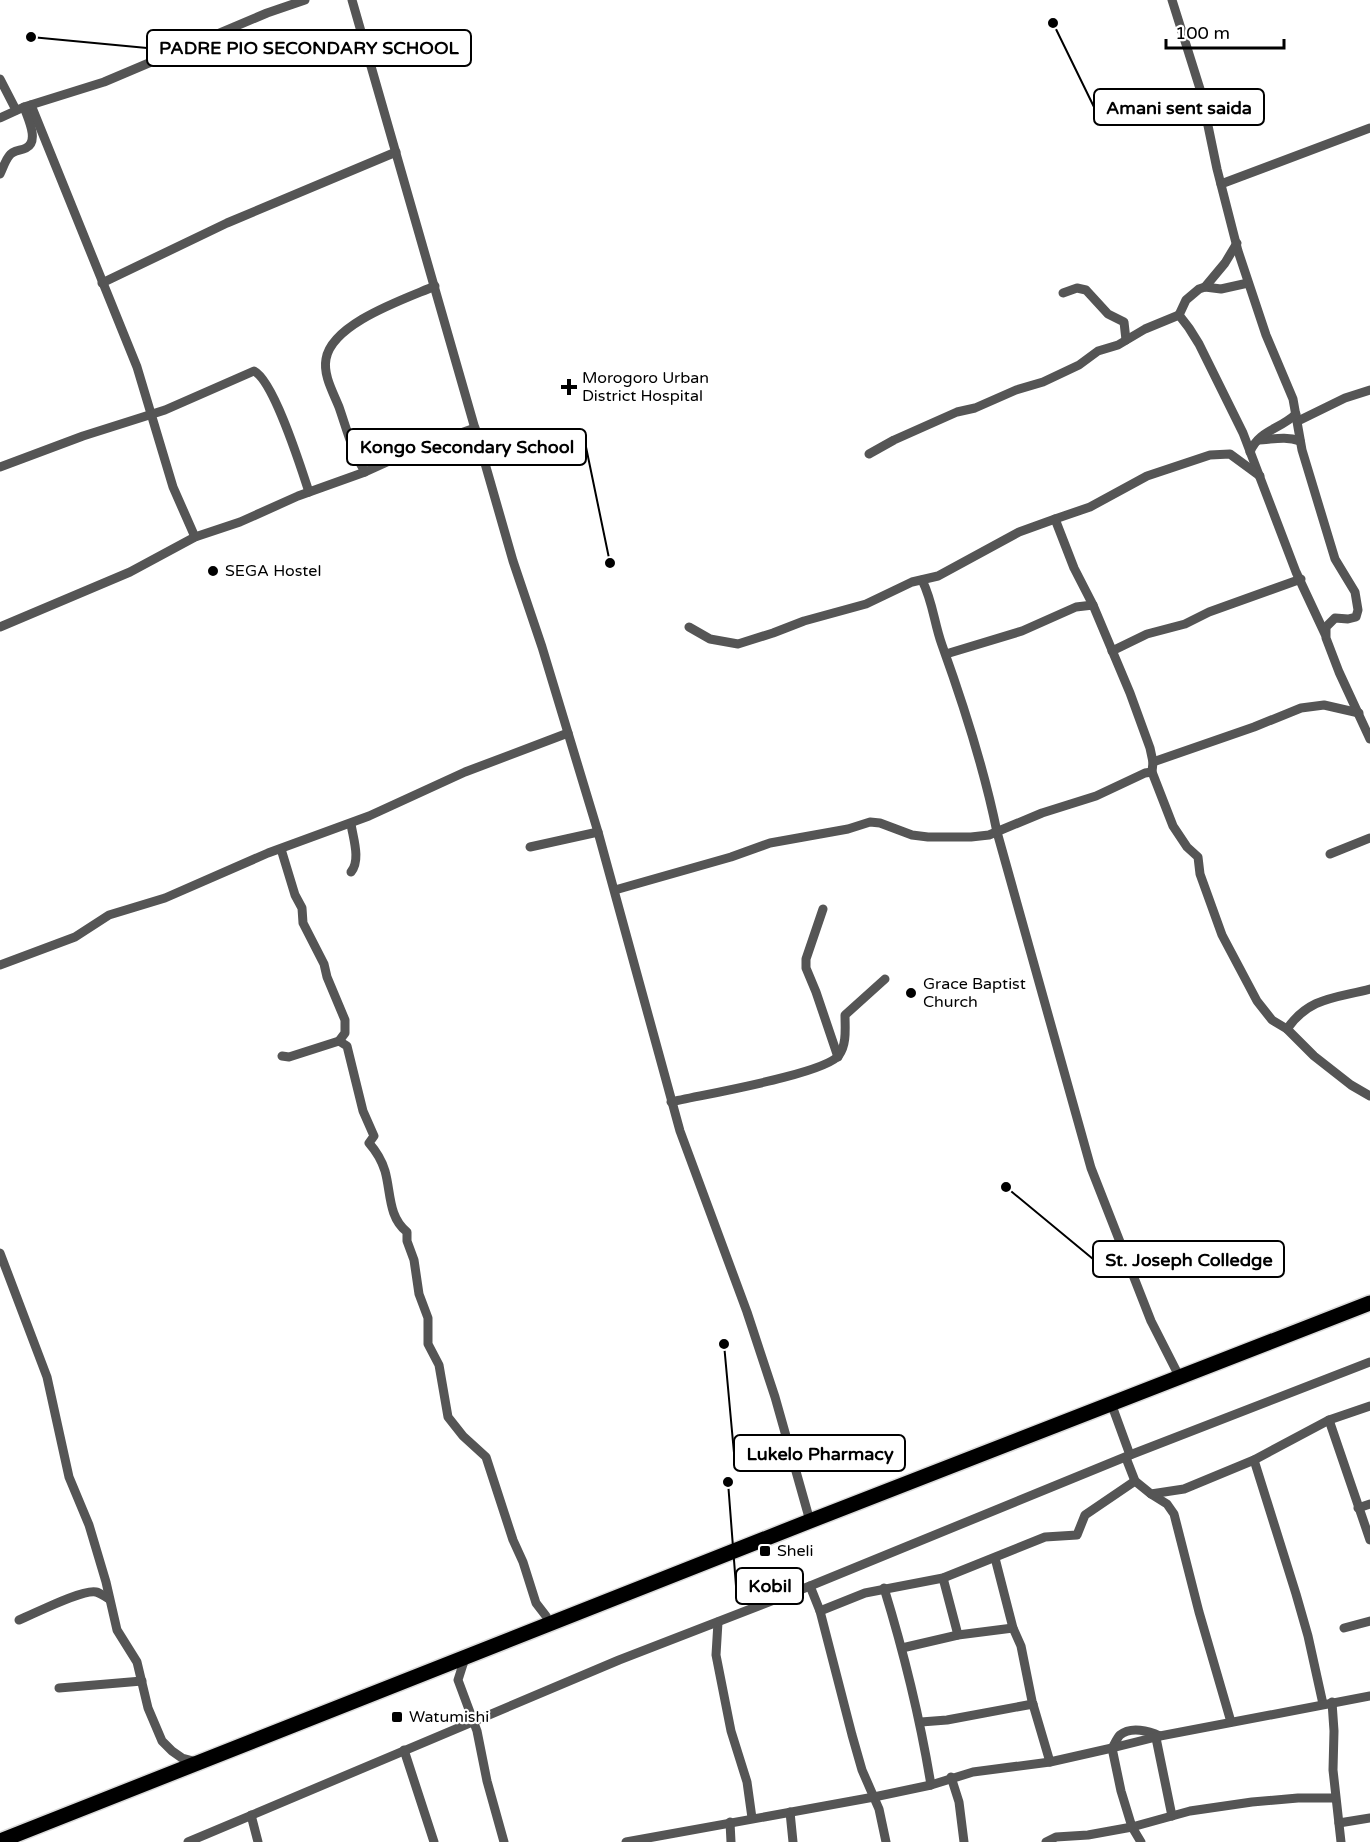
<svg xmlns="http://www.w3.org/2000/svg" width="1370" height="1842" font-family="'Varela Round',sans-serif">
  <rect width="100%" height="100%" fill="#fff"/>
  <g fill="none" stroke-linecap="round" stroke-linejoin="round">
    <defs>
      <polyline id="trunk" points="0,1841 810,1521 1370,1303"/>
    </defs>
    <use href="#trunk" stroke="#dbdbdb" stroke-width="18"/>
    <g stroke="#555" stroke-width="9">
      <polyline points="352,0 513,561 542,647 598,832 680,1131 747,1312 775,1397 810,1521"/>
      <polyline points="1172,0 1201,92 1217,169 1238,251 1266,335 1293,399 1302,450 1335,559 1355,592 1358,610 1356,617 1348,619 1335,618 1326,627 1326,638 1339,672 1370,739"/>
      <polyline points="0,79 16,110"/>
      <polyline points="31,105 137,367 173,487 195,537"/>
      <polyline points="0,118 24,107 104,82 267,13 305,0"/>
      <path d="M0 174C3 168 5 161 9 156 13 150 20 151 26 148 40 141 27 117 24 107"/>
      <polyline points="1221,184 1370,128"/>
      <polyline points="102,283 227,223 396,152"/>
      <polyline points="1248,283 1221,289 1205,287 1199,289 1186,300 1179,315 1189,328 1199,344 1243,433 1296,572 1325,634"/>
      <polyline points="1205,287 1225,263 1237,243"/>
      <polyline points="1063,293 1077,288 1086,290 1108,314 1124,322 1126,340"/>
      <polyline points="1298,421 1345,398 1370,390"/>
      <path d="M1259 440C1274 439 1286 436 1300 441"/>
      <path d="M1250 452C1259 430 1279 430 1296 414"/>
      <polyline points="869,454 894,440 957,412 975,408 1016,390 1043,382 1079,365 1098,351 1118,345 1145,329 1179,315"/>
      <path d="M0 467 83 436 165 410 254 371C274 381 301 468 309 492"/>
      <path d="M365 472C352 451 347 430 339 407 333 392 323 375 326 359 332 323 405 299 435 286"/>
      <polyline points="1260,476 1230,454 1210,455 1147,476 1090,507 1055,519 1074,568 1093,605 1130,693 1150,748 1153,762 1152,772 1173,826 1187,847 1198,857 1200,874 1222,935 1257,1001 1272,1020 1287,1029 1314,1056 1351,1085 1370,1096"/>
      <path d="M922 580C933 602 934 623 942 645 964 706 984 768 997 832L1091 1168 1151 1321 1180 1378"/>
      <polyline points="0,627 130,572 195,537 240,522 298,496 365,472 418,448 475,428"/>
      <polyline points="689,627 710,639 738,644 773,633 804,621 866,604 912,582 938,576 1019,532 1055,519"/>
      <polyline points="1112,651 1147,634 1185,624 1209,612 1301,579"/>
      <polyline points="946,654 1022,631 1076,607 1093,605"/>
      <polyline points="1153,762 1254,727 1301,708 1324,705 1359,713"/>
      <path d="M351 824C353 838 361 860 351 872"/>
      <polyline points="530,847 598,832"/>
      <polyline points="281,849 295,895 302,908 303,923 324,964 327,977 345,1020 345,1033 339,1041 289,1057 282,1056"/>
      <polyline points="1330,854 1370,838"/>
      <polyline points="615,890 731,857 770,843 848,829 870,822 880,823 912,835 928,837 971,837 989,835 1042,813 1096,796 1145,773 1152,772"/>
      <polyline points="823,909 806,959 806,968 816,992 838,1057"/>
      <polyline points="0,965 75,937 109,915 165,898 268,853 369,816 465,772 568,733"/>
      <path d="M1287 1029C1309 997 1336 998 1370 989"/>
      <path d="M339 1041 347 1046 363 1111 374 1136 369 1143C376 1151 382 1161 385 1171 391 1192 388 1217 407 1232V1241L414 1260 419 1294 428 1318V1344L439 1365 448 1417 463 1436 486 1457 513 1540 523 1562 536 1603 546 1616"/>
      <path d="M671 1102C700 1095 826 1074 839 1055 847 1044 845 1028 845 1015L885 979"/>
      <polyline points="0,1253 47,1377 69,1477 89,1525 106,1582 117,1630 137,1662 148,1708 162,1741 172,1751 182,1758 197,1762"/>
      <polyline points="1111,1403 1130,1455"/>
      <polyline points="1329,1420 1370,1540"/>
      <polyline points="1126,1458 1135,1481 1151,1494 1167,1504 1174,1514 1199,1612 1231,1722"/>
      <polyline points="1254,1460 1296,1594 1308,1636 1323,1704"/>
      <polyline points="1151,1494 1184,1489 1254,1460 1329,1420 1370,1406"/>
      <polyline points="1358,1508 1370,1504"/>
      <polyline points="995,1558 1013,1628 1021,1646 1032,1701 1050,1762"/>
      <polyline points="943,1578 958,1635"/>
      <polyline points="810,1586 820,1611 852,1735 862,1770 879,1809 886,1842"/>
      <path d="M884 1588C904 1653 920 1718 931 1785"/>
      <polyline points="820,1611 865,1593 943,1578 1045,1537 1077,1535 1085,1515 1135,1481"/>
      <path d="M19 1620C34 1614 82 1589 96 1592 101 1593 105 1597 109 1599"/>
      <polyline points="718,1622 716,1655 731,1731 747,1782 752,1818"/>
      <polyline points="1344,1628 1370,1621"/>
      <polyline points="902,1648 958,1635 1013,1628"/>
      <polyline points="465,1658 458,1680 477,1731 487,1781 504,1842"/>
      <polyline points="59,1688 142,1681"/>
      <polyline points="1332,1702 1334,1731 1333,1770 1341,1842"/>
      <polyline points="921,1722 947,1720 1033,1704"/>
      <polyline points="1156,1738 1172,1816"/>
      <polyline points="404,1750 434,1842"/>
      <polyline points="951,1777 959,1802 964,1842"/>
      <polyline points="790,1812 793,1842"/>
      <polyline points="251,1815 258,1842"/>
      <polyline points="730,1822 731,1842"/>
      <polyline points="1339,1823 1370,1818"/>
      <polyline points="188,1842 619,1660 810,1586 1130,1455 1370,1362"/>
      <path d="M626 1842 874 1797 931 1785 973 1772 1050 1762 1112 1748C1114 1745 1117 1738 1120 1735 1131 1726 1149 1731 1160 1736L1370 1696"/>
      <polyline points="1046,1842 1056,1837 1088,1835 1132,1827 1190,1811 1252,1802 1298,1798 1335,1798"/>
      <polyline points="1141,1842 1132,1827 1121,1791 1112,1748 1160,1736"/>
    </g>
    <use href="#trunk" stroke="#000" stroke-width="15"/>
  </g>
  <g fill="#000" stroke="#fff" stroke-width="2">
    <path d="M566 378h6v6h6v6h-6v6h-6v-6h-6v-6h6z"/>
    <circle cx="213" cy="571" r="6"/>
    <circle cx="911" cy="993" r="6"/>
    <rect x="759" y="1545" width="12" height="12" rx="3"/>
    <rect x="391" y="1711" width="12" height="12" rx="3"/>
  </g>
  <g text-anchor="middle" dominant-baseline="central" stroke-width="4.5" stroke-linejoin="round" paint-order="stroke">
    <g font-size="16" fill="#000" stroke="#fff" text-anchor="start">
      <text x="582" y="378">Morogoro Urban<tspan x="582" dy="18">District Hospital</tspan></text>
      <text x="225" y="571">SEGA Hostel</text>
      <text x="923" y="984">Grace Baptist<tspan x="923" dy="18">Church</tspan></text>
      <text x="777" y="1551">Sheli</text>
      <text x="409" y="1717">Watumishi</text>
    </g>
  </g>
  <path fill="none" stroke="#000" stroke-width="2" d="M31 37L147 48M1053 23L1094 107M610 563L586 447M1006 1187L1093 1259M724 1344L734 1453M728 1482L736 1586"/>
  <g fill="#000" stroke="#fff" stroke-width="2">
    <circle cx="31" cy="37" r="6"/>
    <circle cx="1053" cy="23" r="6"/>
    <circle cx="610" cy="563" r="6"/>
    <circle cx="1006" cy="1187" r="6"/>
    <circle cx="724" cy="1344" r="6"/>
    <circle cx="728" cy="1482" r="6"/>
  </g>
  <g fill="#fff" stroke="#000" stroke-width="2">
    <rect x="147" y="30" width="324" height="36" rx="6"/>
    <rect x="1094" y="89" width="170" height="36" rx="6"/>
    <rect x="347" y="429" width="239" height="36" rx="6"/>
    <rect x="1093" y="1241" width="191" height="36" rx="6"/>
    <rect x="734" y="1435" width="171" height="36" rx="6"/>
    <rect x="736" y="1568" width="67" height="36" rx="6"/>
  </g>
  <g font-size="18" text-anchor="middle" font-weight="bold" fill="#000">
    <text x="309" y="54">PADRE PIO SECONDARY SCHOOL</text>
    <text x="1179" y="114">Amani sent saida</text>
    <text x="467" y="453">Kongo Secondary School</text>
    <text x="1189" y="1266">St. Joseph Colledge</text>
    <text x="820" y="1460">Lukelo Pharmacy</text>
    <text x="770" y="1592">Kobil</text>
  </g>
  <path d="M1166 39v9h118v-9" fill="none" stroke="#000000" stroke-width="3"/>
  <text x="1175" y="39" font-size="18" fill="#000000" stroke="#ffffff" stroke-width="4.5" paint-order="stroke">100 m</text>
</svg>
